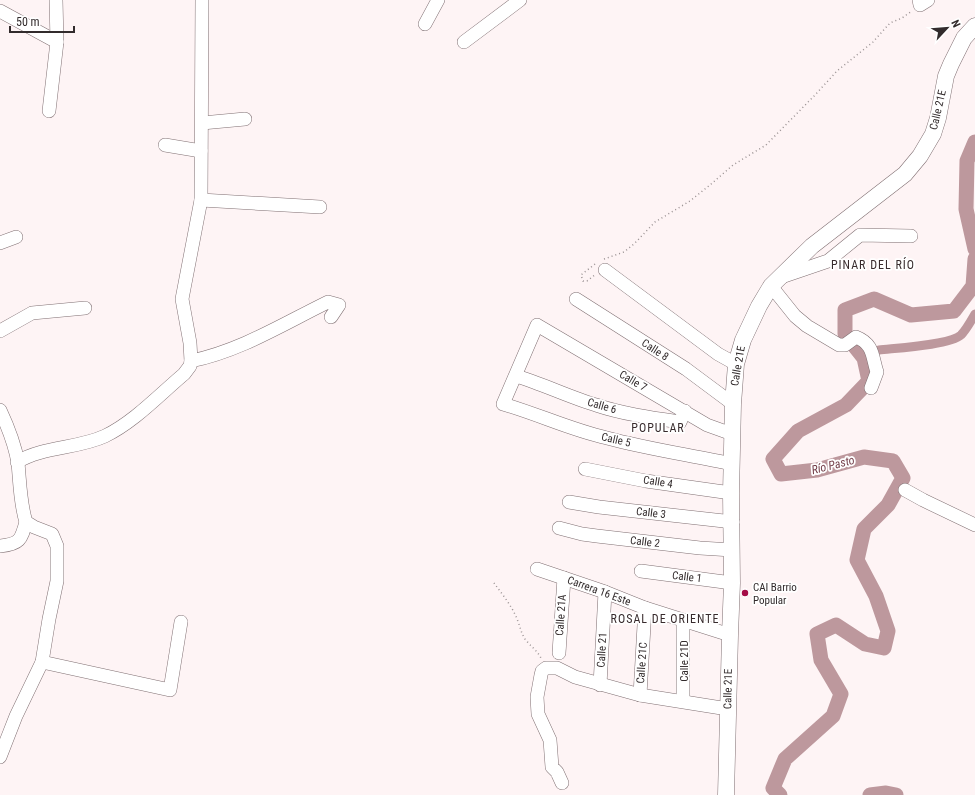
<svg xmlns="http://www.w3.org/2000/svg" width="975" height="795" font-family="'Roboto Condensed',sans-serif">
  <rect width="100%" height="100%" fill="#fef4f5"/>
  <g fill="none" stroke-linecap="round" stroke-linejoin="round">
    <path stroke="#bd989d" stroke-width="9" d="M879 350C896 348 950 345 961 335 966 330 971 321 975 314"/>
    <g stroke="#bd989d" stroke-width="15">
      <polyline points="975,142 967,161 966,209 975,249"/>
      <polyline points="780,795 773,788 785,759 833,716 841,694 821,660 817,634 836,625 865,644 884,648 888,631 876,596 857,560 864,529 888,505 903,478 893,461 864,457 817,470 781,474 773,459 798,431 846,405 869,381 864,358 845,334 845,310 874,299 911,315 954,311 973,286 975,259"/>
      <polyline points="870,795 886,793 896,795"/>
    </g>
    <defs>
      <g id="minor">
        <polyline points="919,0 920,5 928,0"/>
        <polyline points="0,11 57,42"/>
        <polyline points="425,24 438,0"/>
        <polyline points="464,42 520,0"/>
        <polyline points="49,111 57,42 56,0"/>
        <polyline points="202,123 245,119"/>
        <polyline points="165,145 201,151"/>
        <polyline points="201,200 320,207"/>
        <polyline points="0,243 16,237"/>
        <polyline points="605,270 718,354 736,364"/>
        <polyline points="781,277 828,261 860,235 911,236"/>
        <path d="M771 286 795 316 807 326 839 345H845L856 337C874 344 872 357 877 372L871 388"/>
        <polyline points="576,299 686,369 733,404"/>
        <polyline points="0,331 32,313 85,308"/>
        <path d="M191 361C240 351 283 324 328 302L339 305 331 317"/>
        <path d="M516 376C543 384 569 397 596 405 623 414 652 418 680 422L685 411"/>
        <path d="M0 410C8 427 15 445 18 463 20 483 20 503 26 522L34 527 52 534 57 546V581L49 619 42 662 16 716 0 757"/>
        <path d="M17 462C44 446 77 449 105 436 134 422 159 395 184 374L190 366 191 361 190 343 182 299 201 200 202 0"/>
        <path d="M732 464C690 455 648 449 607 438 571 430 538 414 503 404L537 325 707 425 732 434"/>
        <polyline points="585,469 646,481 731,493"/>
        <polyline points="905,490 923,500 975,525"/>
        <polyline points="569,502 599,507 733,522"/>
        <polyline points="559,528 582,534 597,536 700,548 732,550"/>
        <path d="M0 546C20 544 21 540 26 522"/>
        <polyline points="537,569 605,592 645,608 730,635"/>
        <polyline points="641,571 732,583"/>
        <polyline points="559,653 564,578"/>
        <polyline points="42,662 170,690 181,622"/>
        <polyline points="600,685 605,592"/>
        <polyline points="640,695 645,608"/>
        <polyline points="683,701 683,620"/>
        <polyline points="562,783 557,772 552,767 550,740 538,714 537,697 541,675 542,671 546,668 557,668 575,677 640,695 728,709"/>
      </g>
      <polyline id="major" points="726,795 730,635 732,583 731,493 733,404 736,364 743,340 759,306 771,286 812,246 905,174 920,156 933,134 938,118 946,76 951,64 964,38 975,26"/>
    </defs>
    <use href="#minor" stroke="#807073" stroke-width="14"/>
    <use href="#major" stroke="#807073" stroke-width="17"/>
    <g stroke="#9a9293" stroke-width="1.5" stroke-dasharray="1 3" stroke-linecap="butt">
      <polyline points="604,259 624,252 634,244 655,222 690,201 710,185 733,165 766,145 815,95 837,71 873,42 890,23 902,18 912,11"/>
      <polyline points="595,264 581,275 583,281 587,281 596,274"/>
      <path d="M494 583C502 594 512 606 517 619 520 626 521 633 525 639 530 646 537 650 541 658"/>
    </g>
    <use href="#minor" stroke="#fff" stroke-width="13"/>
    <use href="#major" stroke="#fff" stroke-width="16"/>
  </g>
  <circle fill="#a50d47" stroke="#fff" stroke-width="1.5" cx="745" cy="593" r="4"/>
  <g text-anchor="middle" dominant-baseline="central" stroke-width="3.5" stroke-linejoin="round" paint-order="stroke">
    <g font-size="11" fill="#322b2c" stroke="#fff">
      <text transform="translate(938 110) rotate(-77)">Calle 21E</text>
      <text transform="translate(655 350) rotate(33)">Calle 8</text>
      <text transform="translate(738 366) rotate(-80)">Calle 21E</text>
      <text transform="translate(633 381) rotate(30)">Calle 7</text>
      <text transform="translate(602 406) rotate(16)">Calle 6</text>
      <text transform="translate(616 440) rotate(13)">Calle 5</text>
      <text transform="translate(658 482) rotate(9)">Calle 4</text>
      <text transform="translate(651 513) rotate(7)">Calle 3</text>
      <text transform="translate(645 542) rotate(7)">Calle 2</text>
      <text transform="translate(687 577) rotate(7)">Calle 1</text>
      <text transform="translate(599 591) rotate(20)">Carrera 16 Este</text>
      <text transform="translate(561 615) rotate(-86)">Calle 21A</text>
      <text transform="translate(602 650) rotate(-87)">Calle 21</text>
      <text transform="translate(684 661) rotate(-90)">Calle 21D</text>
      <text transform="translate(642 663) rotate(-86)">Calle 21C</text>
      <text transform="translate(728 689) rotate(-89)">Calle 21E</text>
    </g>
    <g font-size="11" fill="#322b2c" stroke="#fff" text-anchor="start">
      <text x="753" y="587">CAI Barrio<tspan x="753" dy="13">Popular</tspan></text>
    </g>
    <g font-size="12" letter-spacing="1" fill="#382b2d" stroke="#fff">
      <text x="873" y="265">PINAR DEL RÍO</text>
      <text x="658" y="428">POPULAR</text>
      <text x="665" y="619">ROSAL DE ORIENTE</text>
    </g>
    <g font-size="12" font-style="italic" fill="#723d48" stroke="#fff">
      <text transform="translate(833 465) rotate(-14)">Río Pasto</text>
    </g>
  </g>
  <g transform="translate(947 28) rotate(64)" stroke="#ffffff" stroke-width="3" paint-order="stroke">
  <path d="M0-3L7 15L0 10L-7 15Z" fill="#322b2c"/>
  <text y="-6" font-size="11" font-weight="bold" text-anchor="middle" fill="#322b2c">N</text>
  </g>
  <path d="M10 26v6h64v-6" fill="none" stroke="#322b2c" stroke-width="2"/>
  <text x="16" y="26" font-size="12" fill="#322b2c" stroke="#ffffff" stroke-width="3" paint-order="stroke">50 m</text>
</svg>
